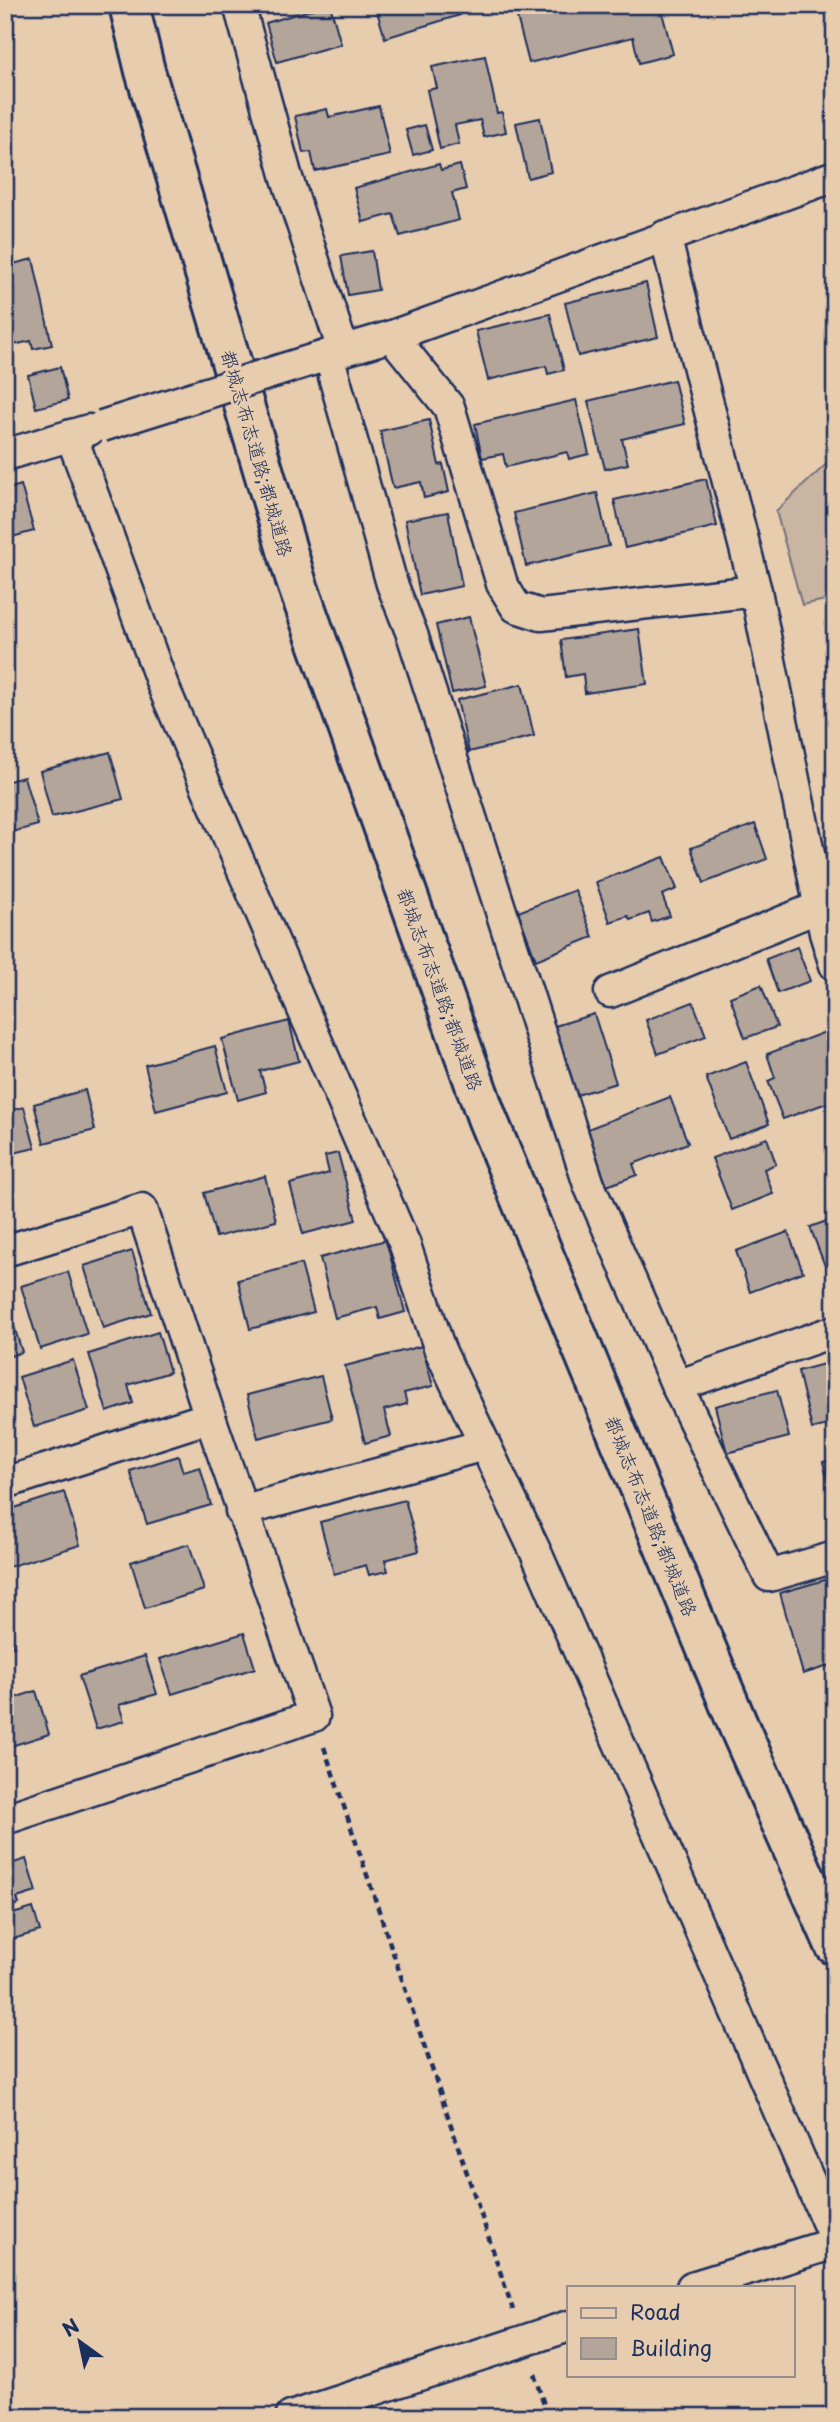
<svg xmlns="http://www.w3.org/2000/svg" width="840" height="2422" font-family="'Playpen Sans','Klee One',sans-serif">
  <rect width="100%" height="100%" fill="#e7ccae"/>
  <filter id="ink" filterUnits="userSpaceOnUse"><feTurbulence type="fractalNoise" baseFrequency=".0143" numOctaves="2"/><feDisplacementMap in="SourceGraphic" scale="14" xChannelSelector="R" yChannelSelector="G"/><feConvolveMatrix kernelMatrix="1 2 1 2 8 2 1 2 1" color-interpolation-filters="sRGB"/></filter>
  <g filter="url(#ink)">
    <polygon fill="#cab5a2" stroke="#727280" stroke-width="2" points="835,456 835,598 802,605 776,511"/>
    <g fill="#b4a59a" stroke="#1b2f5e" stroke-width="2">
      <polygon points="326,5 330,5 341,44 277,62 266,23"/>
      <polygon points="375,5 457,5 460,15 385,38"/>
      <polygon points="548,5 660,5 673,54 639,63 633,37 529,63 516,13"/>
      <polygon points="485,56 497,113 502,112 506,132 484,137 480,120 455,125 459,144 440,149 427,90 437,88 432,67"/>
      <polygon points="379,106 390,155 315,171 311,152 303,153 295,116 327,109 329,117"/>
      <polygon points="540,118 551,172 528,178 516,123"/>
      <polygon points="425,125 432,150 413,155 406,130"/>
      <polygon points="439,164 441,170 460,165 466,189 452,193 459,220 400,236 393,214 363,222 354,188"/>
      <polygon points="372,251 378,290 348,295 341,256"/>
      <polygon points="33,259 52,345 33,349 31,341 5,347 5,266"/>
      <polygon points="646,283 658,337 578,356 565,303"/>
      <polygon points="550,314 564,370 548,374 546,366 488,380 476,331"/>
      <polygon points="60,367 68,400 36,408 28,375"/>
      <polygon points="674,380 685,424 622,439 628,464 605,469 588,401"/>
      <polygon points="576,400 589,454 569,459 567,452 506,467 503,454 482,458 475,424"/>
      <polygon points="429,420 439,465 443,464 449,492 424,498 421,482 393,488 380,431"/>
      <polygon points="706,479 717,526 625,548 614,500"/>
      <polygon points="21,485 34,531 5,539 5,490"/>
      <polygon points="597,493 609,546 526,566 514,513"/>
      <polygon points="448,512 462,586 420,595 405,520"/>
      <polygon points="469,617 486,686 452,693 436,625"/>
      <polygon points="639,629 647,684 585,693 583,674 566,677 561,640"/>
      <polygon points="522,684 534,736 469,752 457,700"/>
      <polygon points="110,752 123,799 52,817 40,771"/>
      <polygon points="24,777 38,825 5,834 5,782"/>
      <polygon points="755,824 767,859 704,883 691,848"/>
      <polygon points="664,857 677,889 662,895 670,916 652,922 649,913 630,920 628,916 610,922 596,882"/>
      <polygon points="575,890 593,937 536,960 518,912"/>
      <polygon points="797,947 810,981 778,993 766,959"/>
      <polygon points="761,985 777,1027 745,1038 730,997"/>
      <polygon points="693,1002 706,1036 658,1054 646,1020"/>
      <polygon points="594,1014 616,1083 577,1095 555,1026"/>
      <polygon points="289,1021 299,1061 260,1071 266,1092 238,1100 222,1039"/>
      <polygon points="825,1032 835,1060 835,1100 783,1119 768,1081 775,1078 767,1054"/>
      <polygon points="215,1046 227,1092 156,1111 145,1065"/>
      <polygon points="746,1062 769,1124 729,1139 706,1077"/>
      <polygon points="85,1090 95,1130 44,1143 34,1104"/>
      <polygon points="670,1097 688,1143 633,1164 637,1175 607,1186 585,1130"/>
      <polygon points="24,1107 35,1148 5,1155 5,1112"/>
      <polygon points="767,1138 776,1164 764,1169 773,1194 732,1210 712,1158"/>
      <polygon points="338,1153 356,1220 303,1234 290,1184 329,1173 325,1156"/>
      <polygon points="265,1176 276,1221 216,1237 204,1193"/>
      <polygon points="835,1218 835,1263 825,1266 810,1227"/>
      <polygon points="788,1232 803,1272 750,1292 736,1251"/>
      <polygon points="386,1240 405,1312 380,1319 377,1307 335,1318 320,1258"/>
      <polygon points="132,1251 151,1313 103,1328 84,1266"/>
      <polygon points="301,1264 314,1312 250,1329 238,1280"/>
      <polygon points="68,1272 87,1334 40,1349 21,1286"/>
      <polygon points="5,1297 22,1352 5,1358"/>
      <polygon points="158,1332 170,1372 128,1385 133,1403 107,1412 89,1354"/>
      <polygon points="422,1346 433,1386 404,1393 407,1404 384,1410 391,1436 365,1443 345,1366"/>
      <polygon points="73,1360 89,1410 34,1427 19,1377"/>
      <polygon points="835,1361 835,1423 812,1429 798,1371"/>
      <polygon points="321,1376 332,1419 258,1438 247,1395"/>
      <polygon points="777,1390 789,1437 727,1453 715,1406"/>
      <polygon points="178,1456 183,1472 200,1467 211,1505 147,1524 130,1471"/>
      <polygon points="835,1459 835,1508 823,1462"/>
      <polygon points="64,1492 80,1545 5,1568 5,1511"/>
      <polygon points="405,1500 419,1551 385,1560 388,1571 369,1575 366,1565 334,1574 320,1522"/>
      <polygon points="189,1544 204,1590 145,1608 131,1562"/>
      <polygon points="835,1577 835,1664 803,1674 780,1593"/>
      <polygon points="5,1619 14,1647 5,1649"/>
      <polygon points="244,1633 255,1668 172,1694 160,1659"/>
      <polygon points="145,1656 157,1694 119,1705 124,1721 96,1729 79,1676"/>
      <polygon points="36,1691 49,1734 5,1748 5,1701"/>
      <polygon points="5,1854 8,1854 11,1864 26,1859 36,1892 17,1898 19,1904 5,1908"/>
      <polygon points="33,1908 40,1931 13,1939 6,1916"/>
    </g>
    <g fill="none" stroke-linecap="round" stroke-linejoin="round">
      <defs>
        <g id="minor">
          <polyline points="239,5 287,178 343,350"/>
          <polyline points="665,236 756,591 825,933 835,965"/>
          <polyline points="392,336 449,407 502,584 516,607 541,615 756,591"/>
          <polyline points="328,355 392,584 412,634 589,1185 677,1386 769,1576 835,1557"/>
          <polyline points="315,359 392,336 835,176"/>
          <polyline points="71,435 163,686 405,1245 440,1350 538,1557 835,2240"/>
          <polyline points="5,455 89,430"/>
          <polyline points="610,992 819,907"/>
          <polyline points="5,1251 142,1209 210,1417"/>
          <polyline points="677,1386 835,1331"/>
          <polyline points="5,1483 210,1417 314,1716 5,1819"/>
          <polyline points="241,1511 484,1445"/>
          <polyline points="692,2287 835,2243"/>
          <polyline points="291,2417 569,2326"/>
        </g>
        <polyline id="motorway" points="129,5 145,71 297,584 487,1118 738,1725 835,1945"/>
      </defs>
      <use href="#minor" stroke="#1b2f5e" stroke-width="35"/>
      <use href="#motorway" stroke="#1b2f5e" stroke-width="44"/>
      <g stroke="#1b2f5e" stroke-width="4.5" stroke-dasharray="7 5" stroke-linecap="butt">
        <polyline points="324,1747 513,2310"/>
        <polyline points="534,2374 548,2417"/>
      </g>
      <use href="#minor" stroke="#e7ccae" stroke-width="30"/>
      <use href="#motorway" stroke="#e7ccae" stroke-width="38"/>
      <defs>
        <polyline id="minor-bridge" points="102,426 315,359"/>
      </defs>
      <use href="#minor-bridge" stroke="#1b2f5e" stroke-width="35" stroke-linecap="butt"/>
      <use href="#minor-bridge" stroke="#e7ccae" stroke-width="30"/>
    </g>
  </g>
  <g text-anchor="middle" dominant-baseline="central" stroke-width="6" stroke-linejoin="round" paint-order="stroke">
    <g font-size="19" fill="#1b2f5e" stroke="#e7ccae">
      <text transform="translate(258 453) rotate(74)">都城志布志道路;都城道路</text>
      <text transform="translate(441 989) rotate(70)">都城志布志道路;都城道路</text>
      <text transform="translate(652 1516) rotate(68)">都城志布志道路;都城道路</text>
    </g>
  </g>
  <rect width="840" height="2422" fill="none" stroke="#e7ccae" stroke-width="28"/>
  <rect x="14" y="14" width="812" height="2394" fill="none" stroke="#1b2f5e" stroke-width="2.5" filter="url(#ink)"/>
  <rect x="567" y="2286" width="228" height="91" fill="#e7ccae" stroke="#958d8e" stroke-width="2"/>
  <rect x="581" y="2308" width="35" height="10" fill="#e7ccae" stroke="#958d8e" stroke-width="2"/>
  <text x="630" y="2320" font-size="21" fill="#1b2f5e">Road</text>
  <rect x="581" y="2338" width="35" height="21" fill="#b4a59a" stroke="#958d8e" stroke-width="2"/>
  <text x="630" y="2356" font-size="21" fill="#1b2f5e">Building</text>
  <g transform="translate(80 2342) rotate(327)" stroke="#e7ccae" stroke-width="5" paint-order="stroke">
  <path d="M0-5L12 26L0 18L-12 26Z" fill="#1b2f5e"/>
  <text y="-10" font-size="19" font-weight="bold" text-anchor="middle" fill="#1b2f5e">N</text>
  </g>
</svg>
